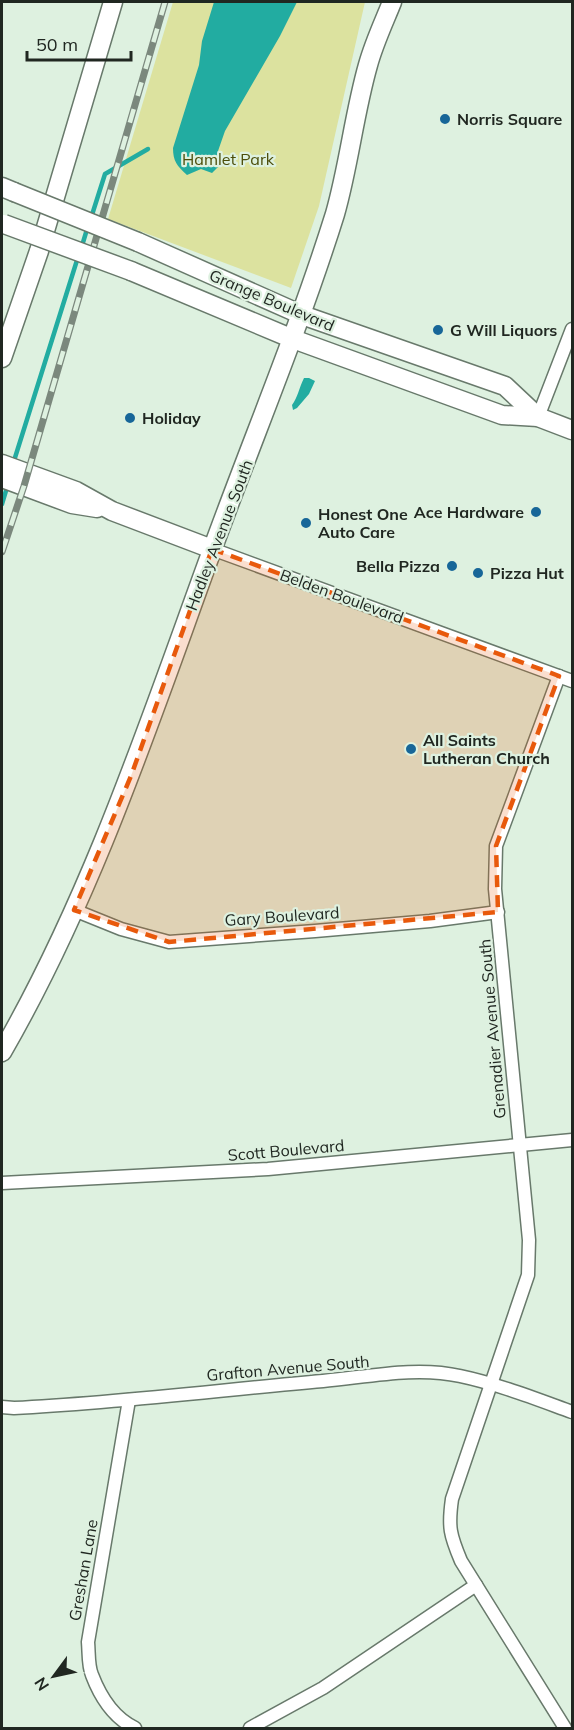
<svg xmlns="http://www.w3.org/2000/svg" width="574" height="1730" font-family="Mulish,sans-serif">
  <rect width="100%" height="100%" fill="#def1e0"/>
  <polygon fill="#dce29f" points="173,2 365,2 319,206 291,288 108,219"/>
  <g fill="#22aca1">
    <path d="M214 2H297L280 36 225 131 218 151V167L212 173 201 169 187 175C177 166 173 161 173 148L199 65 202 41Z"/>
    <path d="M304 378H309L315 381 309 394 297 408 293 410 292 405C298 397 299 388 304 378Z"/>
  </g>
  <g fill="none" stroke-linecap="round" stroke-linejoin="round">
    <g stroke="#22aca1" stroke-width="4.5">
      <polyline points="91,218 105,174 148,149"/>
      <polyline points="81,249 88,226"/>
      <polyline points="13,464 78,257"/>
      <polyline points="2,504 8,484"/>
    </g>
    <defs>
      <g id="street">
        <polyline points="538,417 572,329"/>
        <polyline points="212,549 572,681"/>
        <path d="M559 676 496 846 495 889 529 1240 528 1275 452 1499C448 1527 450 1535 461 1561L565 1728"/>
        <polyline points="74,910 121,929 169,942 315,931 430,921 498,912"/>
        <polyline points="2,1183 268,1169 572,1140"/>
        <path d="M129 1400 88 1642C89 1653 88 1666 92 1675 100 1696 114 1718 135 1728"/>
        <path d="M2 1407 14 1408C118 1403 220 1390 323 1381 367 1377 416 1366 460 1376 498 1384 536 1399 572 1412"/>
        <polyline points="250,1728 323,1688 476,1585"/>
      </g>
      <g id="secondary">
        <polyline points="2,187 14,192"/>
        <polyline points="138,242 302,315 505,386 538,417"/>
        <polyline points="131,271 293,339 502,415 538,417 572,430"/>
        <polyline points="2,358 39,251 113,2"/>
        <polyline points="2,464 76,491 112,511 212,549"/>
        <polyline points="2,478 72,504 97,508"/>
        <path d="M2 1052C92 896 149 723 211 553 252 440 299 329 335 214 349 165 354 114 368 65 374 43 384 22 392 2"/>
      </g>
    </defs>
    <use href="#street" stroke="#68796b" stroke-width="15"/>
    <use href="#secondary" stroke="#68796b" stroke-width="21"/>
    <use href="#street" stroke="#fff" stroke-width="12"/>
    <use href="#secondary" stroke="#fff" stroke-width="18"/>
    <defs>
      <polyline id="rail" points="2,552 24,486 165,2"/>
    </defs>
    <use href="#rail" stroke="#7b887d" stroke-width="7"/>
    <use href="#rail" stroke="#def1e0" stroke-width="4.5" stroke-dasharray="14" stroke-linecap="butt"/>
    <defs>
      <g id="secondary-bridge">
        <polyline points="14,192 138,242"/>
        <polyline points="4,224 131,271"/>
      </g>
    </defs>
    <use href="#secondary-bridge" stroke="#68796b" stroke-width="21" stroke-linecap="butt"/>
    <use href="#secondary-bridge" stroke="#fff" stroke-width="18"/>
  </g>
  <path fill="#e8590c" fill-opacity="0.2" stroke="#e8590c" stroke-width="4.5" stroke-dasharray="12 8" stroke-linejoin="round" d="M212 549 559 676 496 846 498 912 169 942 74 910 131 776Z"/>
  <g fill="#176698" stroke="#def1e0" stroke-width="2">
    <circle cx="445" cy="119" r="6"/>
    <circle cx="438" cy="330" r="6"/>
    <circle cx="130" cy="418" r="6"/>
    <circle cx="536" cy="512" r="6"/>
    <circle cx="306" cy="523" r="6"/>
    <circle cx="452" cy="566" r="6"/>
    <circle cx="478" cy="573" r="6"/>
    <circle cx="411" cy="749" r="6"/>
  </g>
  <g text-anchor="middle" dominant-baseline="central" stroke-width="4.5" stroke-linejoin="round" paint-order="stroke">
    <g font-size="16" font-weight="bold" fill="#202721" stroke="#def1e0" text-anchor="start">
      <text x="457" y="119">Norris Square</text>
      <text x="450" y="330">G Will Liquors</text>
      <text x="142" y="418">Holiday</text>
      <text x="524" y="512" text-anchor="end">Ace Hardware</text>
      <text x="318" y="514">Honest One<tspan x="318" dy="18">Auto Care</tspan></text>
      <text x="440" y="566" text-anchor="end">Bella Pizza</text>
      <text x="490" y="573">Pizza Hut</text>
      <text x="423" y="740">All Saints<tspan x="423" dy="18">Lutheran Church</tspan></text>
    </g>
    <g font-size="16" fill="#4b4d09" stroke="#def1e0">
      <text x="228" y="159">Hamlet Park</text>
    </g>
    <g font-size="16" fill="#202721" stroke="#def1e0">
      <text transform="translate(272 300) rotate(23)">Grange Boulevard</text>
      <text transform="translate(219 535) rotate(-69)">Hadley Avenue South</text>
      <text transform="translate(342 596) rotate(20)">Belden Boulevard</text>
      <text transform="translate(282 916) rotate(-4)">Gary Boulevard</text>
      <text transform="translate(492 1029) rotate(-95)">Grenadier Avenue South</text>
      <text transform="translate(286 1150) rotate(-5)">Scott Boulevard</text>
      <text transform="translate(288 1368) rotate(-5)">Grafton Avenue South</text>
      <text transform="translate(83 1570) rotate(-80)">Greshan Lane</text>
    </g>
  </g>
  <rect width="574" height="1730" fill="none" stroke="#202721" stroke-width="6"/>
  <g transform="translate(54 1676) rotate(237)" stroke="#def1e0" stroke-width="4.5" paint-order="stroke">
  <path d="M0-4.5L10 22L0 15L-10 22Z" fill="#202721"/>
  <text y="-9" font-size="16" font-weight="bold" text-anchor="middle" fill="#202721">N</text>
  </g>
  <path d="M27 51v9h104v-9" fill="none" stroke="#202721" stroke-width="3"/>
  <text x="36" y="51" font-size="18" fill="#202721" stroke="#def1e0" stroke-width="4.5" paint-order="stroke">50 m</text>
</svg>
